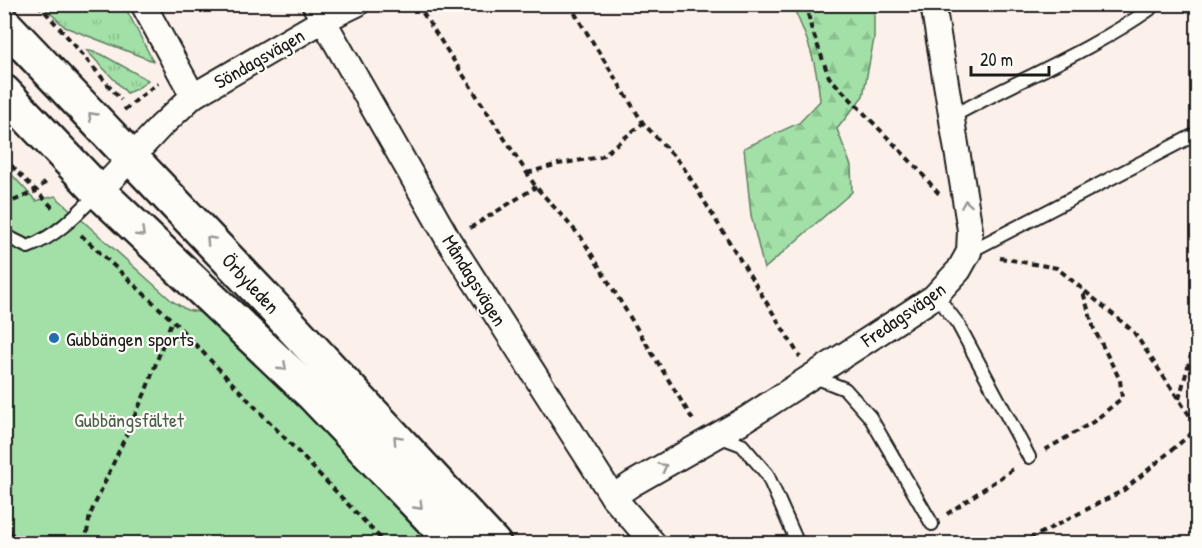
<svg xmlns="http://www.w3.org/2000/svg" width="1202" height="548" font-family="'Patrick Hand',sans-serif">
  <defs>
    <pattern id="grass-tufts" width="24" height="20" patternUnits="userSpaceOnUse" patternTransform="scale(1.5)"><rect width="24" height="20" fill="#a2e0a7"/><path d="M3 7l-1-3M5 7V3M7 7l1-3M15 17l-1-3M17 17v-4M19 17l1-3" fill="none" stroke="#8bc08f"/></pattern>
    <pattern id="forest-firs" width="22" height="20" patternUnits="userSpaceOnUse" patternTransform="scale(1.5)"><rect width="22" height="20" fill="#a2e0a7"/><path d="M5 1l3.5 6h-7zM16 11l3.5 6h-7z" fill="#8bc08f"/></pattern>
  </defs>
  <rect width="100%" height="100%" fill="#fcf0ea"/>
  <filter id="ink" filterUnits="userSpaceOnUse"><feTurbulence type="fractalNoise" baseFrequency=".0167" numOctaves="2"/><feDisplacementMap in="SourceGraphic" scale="12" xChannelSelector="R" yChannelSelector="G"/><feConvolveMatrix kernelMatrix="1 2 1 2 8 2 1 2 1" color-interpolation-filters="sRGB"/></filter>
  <g filter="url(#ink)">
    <g fill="url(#grass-tufts)" stroke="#5f7e62" stroke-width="1.5">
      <polygon points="42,5 124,5 153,61 65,27"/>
      <polygon points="86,50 101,54 148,80 138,88 127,93"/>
    </g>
    <path fill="url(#forest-firs)" stroke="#5f7e62" stroke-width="1.5" d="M792 5H874V39L863 96 837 129 851 166 852 192 764 269 751 215 744 148 799 123 820 101C817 64 808 38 792 5Z"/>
    <polygon fill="#a2e0a7" stroke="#5f7e62" stroke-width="1.5" points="4,166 36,201 55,196 172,301 187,310 204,313 287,392 433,543 5,543"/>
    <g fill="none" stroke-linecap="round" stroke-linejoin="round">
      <defs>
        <g id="service">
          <path d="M953 116C1018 80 1089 52 1150 9"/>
          <path d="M4 235 28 247C57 236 77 214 98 193"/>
          <polyline points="969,252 1198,133"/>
          <polyline points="934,297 942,303 958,324 1029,457"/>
          <polyline points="812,376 845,389 870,417 932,524"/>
          <polyline points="718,436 742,445 767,474 798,544"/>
        </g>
        <g id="minor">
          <polyline points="143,4 193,96"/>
          <polyline points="314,4 449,241 613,497 654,544"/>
          <polyline points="99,192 160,127 193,96 322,21 357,4"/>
          <polyline points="613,497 632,484 746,419 934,297 959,270 969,252 970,230 933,4"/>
        </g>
        <g id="secondary">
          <polyline points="4,24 265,298 494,544"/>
          <polyline points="4,92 99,192 313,395 455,544"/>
        </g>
      </defs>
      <use href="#service" stroke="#1c1c1c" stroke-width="16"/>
      <use href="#minor" stroke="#1c1c1c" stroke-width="28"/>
      <use href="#secondary" stroke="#1c1c1c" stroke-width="38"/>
      <g stroke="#1c1c1c" stroke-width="4" stroke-dasharray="6 4.5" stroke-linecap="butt">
        <polyline points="38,4 64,33 121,100"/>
        <polyline points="417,4 536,187 581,237 693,420"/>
        <polyline points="569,4 643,123 682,165 800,357"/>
        <polyline points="806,4 811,27 829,77 917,168 939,194"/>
        <polyline points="124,110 158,83"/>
        <polyline points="4,158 54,209"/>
        <polyline points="527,173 558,164 601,157 643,123"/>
        <polyline points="4,205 36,191 48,180"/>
        <polyline points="470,228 536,187"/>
        <polyline points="81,235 172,320 386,544"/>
        <polyline points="1000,258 1057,268 1133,331 1198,428"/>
        <polyline points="1179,399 1198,330"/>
        <polyline points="1045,450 1093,422 1122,398 1120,380 1094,329 1082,289"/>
        <polyline points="947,514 1016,467"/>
        <polyline points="4,524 19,544"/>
        <polyline points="85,544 90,515 145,393 172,320"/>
        <polyline points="905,544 917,535"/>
        <polyline points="1020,544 1124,490 1198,428"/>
      </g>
      <use href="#service" stroke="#fdfcf7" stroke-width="12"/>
      <use href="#minor" stroke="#fdfcf7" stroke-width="24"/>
      <use href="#secondary" stroke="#fdfcf7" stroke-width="33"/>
    </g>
    <defs><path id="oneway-chevron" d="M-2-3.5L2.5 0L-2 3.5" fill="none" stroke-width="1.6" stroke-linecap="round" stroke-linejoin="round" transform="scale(1.5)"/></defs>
    <g stroke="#989794">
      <use href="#oneway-chevron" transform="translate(92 116) rotate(-134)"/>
      <use href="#oneway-chevron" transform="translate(966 204) rotate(-99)"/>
      <use href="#oneway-chevron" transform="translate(141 233) rotate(44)"/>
      <use href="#oneway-chevron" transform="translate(210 240) rotate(-133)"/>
      <use href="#oneway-chevron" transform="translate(283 367) rotate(43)"/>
      <use href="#oneway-chevron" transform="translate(397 439) rotate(-133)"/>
      <use href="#oneway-chevron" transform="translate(663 467) rotate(-29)"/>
      <use href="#oneway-chevron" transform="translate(419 506) rotate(46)"/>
    </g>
  </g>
  <circle fill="#1f6fb2" stroke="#fdfcf7" stroke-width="2" cx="54" cy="338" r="6"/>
  <g text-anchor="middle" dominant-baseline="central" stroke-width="4.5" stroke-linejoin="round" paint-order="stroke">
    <g font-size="20" fill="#1c1c1c" stroke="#fdfcf7">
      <text transform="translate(259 58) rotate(-30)">Söndagsvägen</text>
      <text transform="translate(475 280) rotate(58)">Måndagsvägen</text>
      <text transform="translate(251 283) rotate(47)">Örbyleden</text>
      <text transform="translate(903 314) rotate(-35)">Fredagsvägen</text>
    </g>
    <g font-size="20" fill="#1c1c1c" stroke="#fdfcf7" text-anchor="start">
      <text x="66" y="338">Gubbängen sports</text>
    </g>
    <g font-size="20" fill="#4b614d" stroke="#fdfcf7">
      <text x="129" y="419">Gubbängsfältet</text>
    </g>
  </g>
  <rect width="1202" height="548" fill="none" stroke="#fdfcf7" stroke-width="24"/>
  <rect x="12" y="12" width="1178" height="524" fill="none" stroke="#1c1c1c" stroke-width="2" filter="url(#ink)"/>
  <path d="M971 66v9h78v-9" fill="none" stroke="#1c1c1c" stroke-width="3"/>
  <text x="980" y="66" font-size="18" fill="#1c1c1c" stroke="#fdfcf7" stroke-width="4.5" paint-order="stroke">20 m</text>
</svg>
